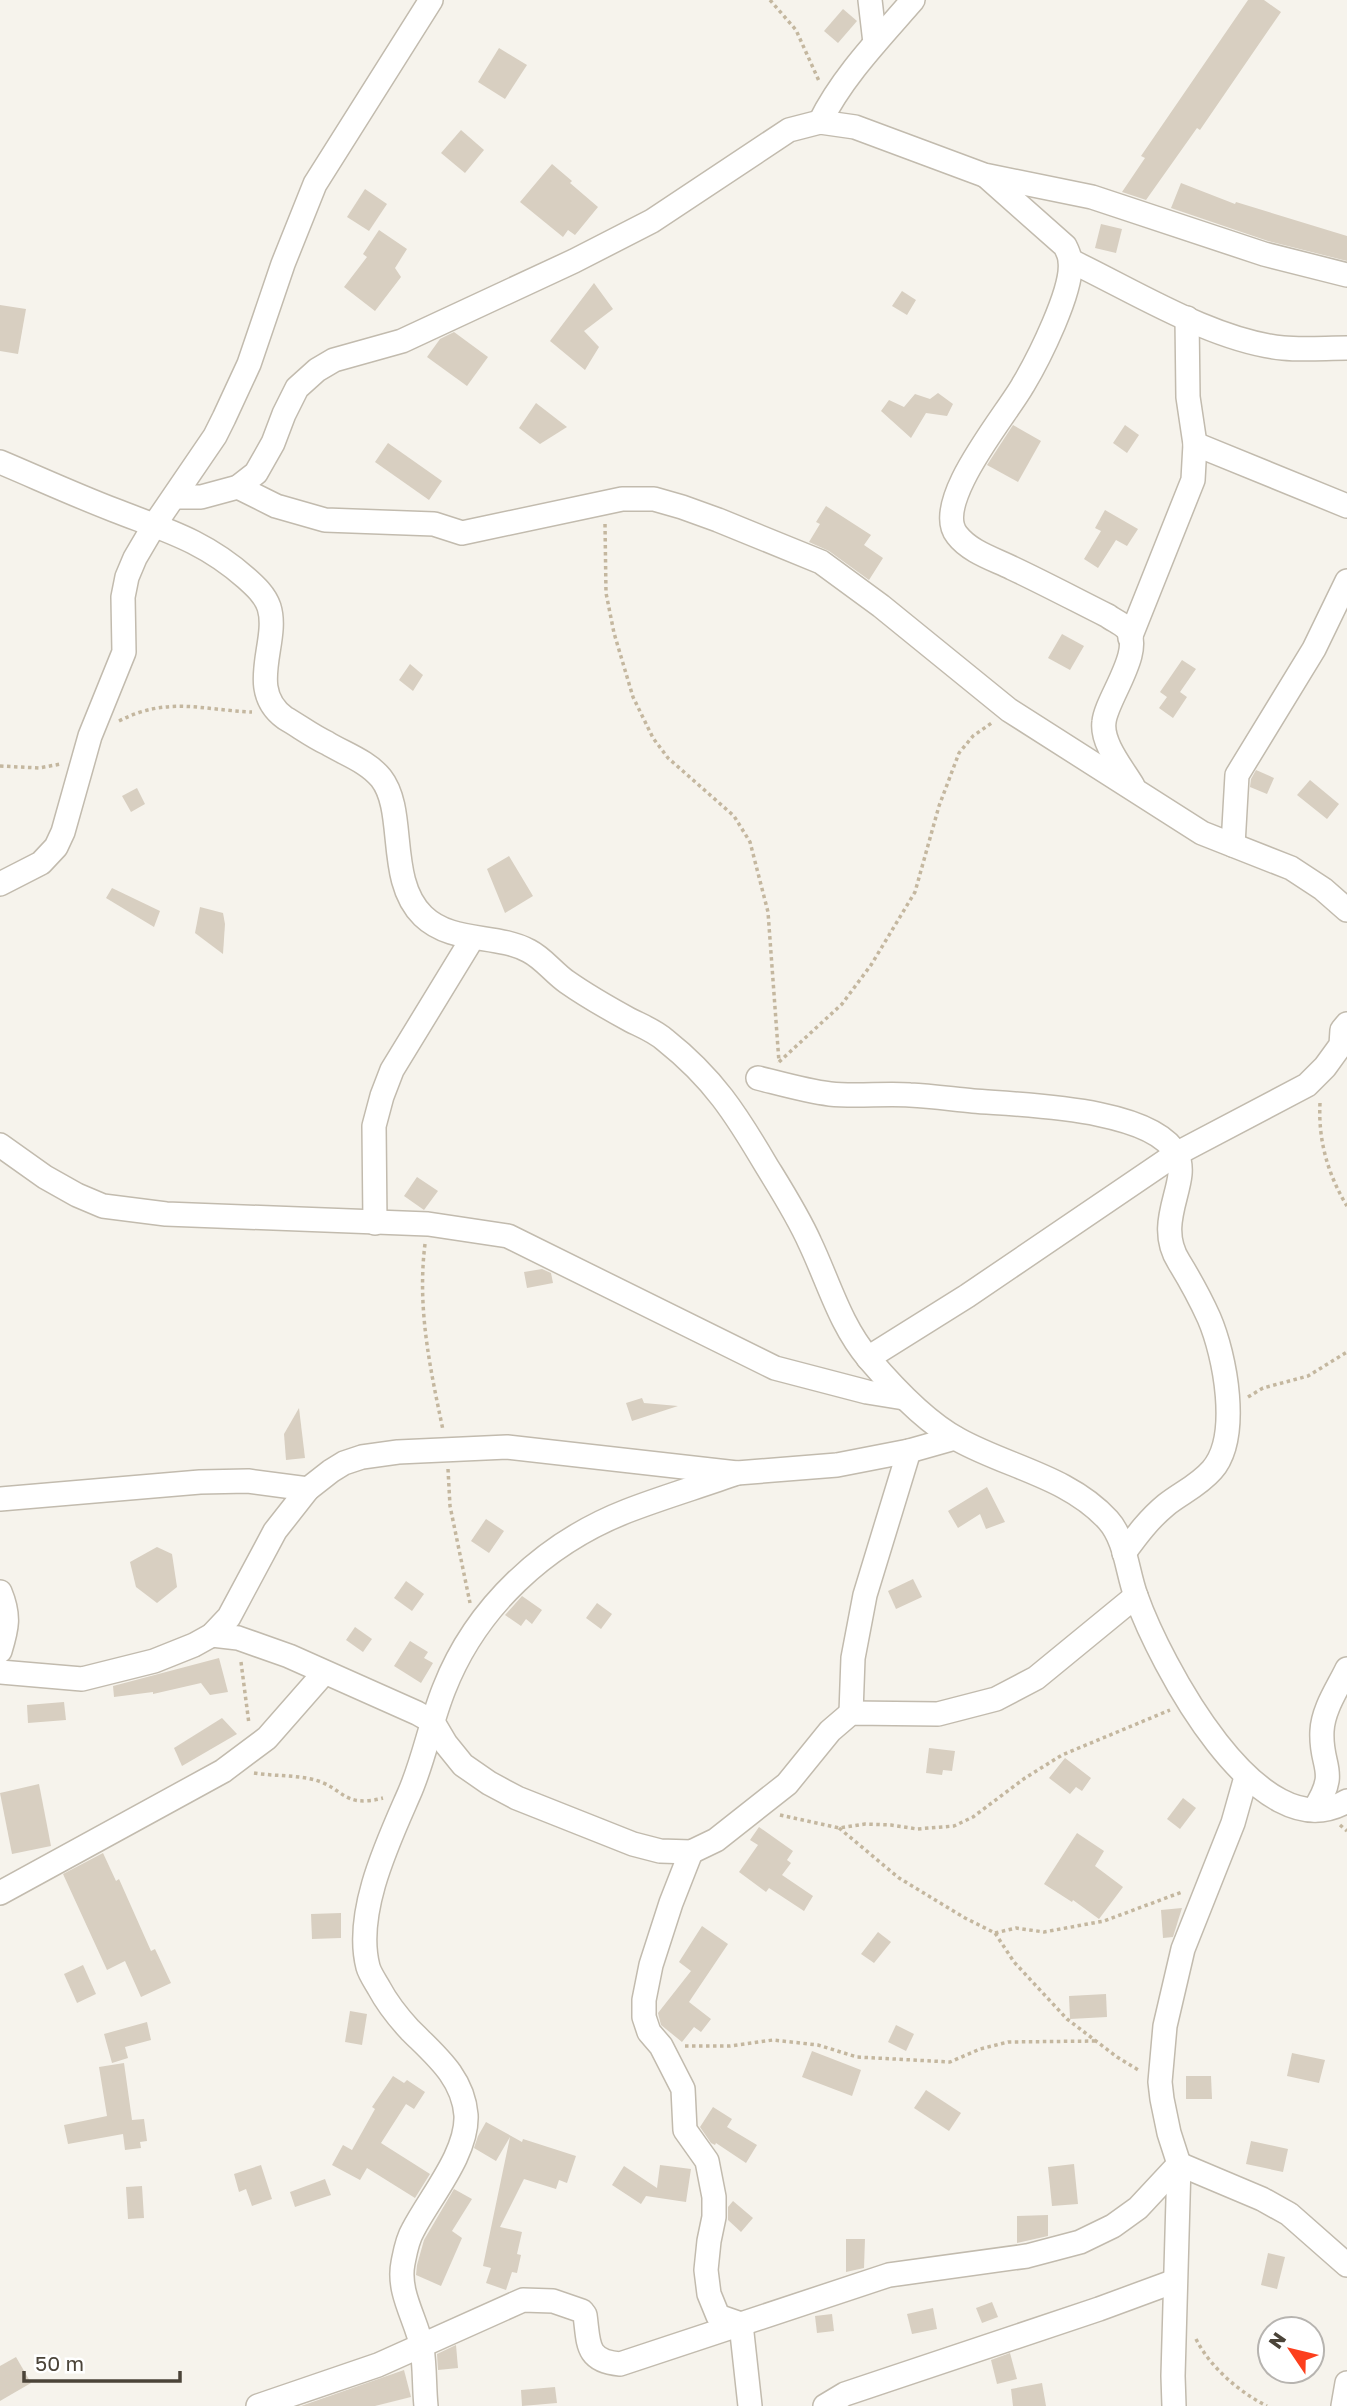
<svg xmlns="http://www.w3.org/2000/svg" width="1347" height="2406" font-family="'Golos Text',sans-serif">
  <rect width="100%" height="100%" fill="#f6f3ec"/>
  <g fill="#d8cfc1">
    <polygon points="1248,0 1264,0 1281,12 1200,130 1197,128 1146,200 1122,192 1145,158 1141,156"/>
    <polygon points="843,9 857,21 838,43 824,31"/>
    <polygon points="499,48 527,65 505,99 478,82"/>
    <polygon points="461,130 484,150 465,173 441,153"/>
    <polygon points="552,164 572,181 570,183 598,207 575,235 568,230 563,237 520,202"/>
    <polygon points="1181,183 1235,204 1236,202 1347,236 1347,261 1268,241 1171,208"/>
    <polygon points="365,189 387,204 369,231 347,217"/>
    <polygon points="1101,224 1122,229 1116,253 1095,248"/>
    <polygon points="379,230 407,249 395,268 401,277 375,311 344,287 367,257 363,254"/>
    <polygon points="594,283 613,309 584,331 599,347 585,370 550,341"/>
    <polygon points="902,291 916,300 907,315 892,306"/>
    <polygon points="0,305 26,309 18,354 0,351"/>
    <polygon points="454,332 488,357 467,386 427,357 440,339"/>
    <polygon points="938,393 953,404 947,416 926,413 911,438 881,411 889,400 904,407 915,394 930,399"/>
    <polygon points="536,403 567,427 540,444 519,428"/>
    <polygon points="1013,425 1041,441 1018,482 987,465"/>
    <polygon points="1125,425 1139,435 1127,453 1113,443"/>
    <polygon points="388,443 442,481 429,500 375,462"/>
    <polygon points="826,506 871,535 864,545 883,558 869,580 829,551 809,542 820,524 816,522"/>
    <polygon points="1105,510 1138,529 1127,546 1116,540 1098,568 1084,559 1101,531 1095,528"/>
    <polygon points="1062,634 1084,646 1070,670 1048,658"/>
    <polygon points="1182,660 1196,669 1180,692 1187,697 1173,718 1159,708 1167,697 1160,692"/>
    <polygon points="410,664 423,675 413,691 399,680"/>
    <polygon points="1256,770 1274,778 1267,794 1250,787 1251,779"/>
    <polygon points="1310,780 1339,804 1327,819 1297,795"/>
    <polygon points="137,788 145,804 131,812 122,796"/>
    <polygon points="509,856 533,896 505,913 487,869"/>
    <polygon points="112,888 160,911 154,927 106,898"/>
    <polygon points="200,907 223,913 225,924 223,954 195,933"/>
    <polygon points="417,1177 438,1191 424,1210 404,1196"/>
    <polygon points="542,1269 551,1273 553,1283 527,1288 524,1272"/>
    <polygon points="642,1398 644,1403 678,1406 632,1421 626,1403"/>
    <polygon points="299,1408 305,1458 286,1460 284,1434"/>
    <polygon points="987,1487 1005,1522 986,1529 980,1514 958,1528 948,1511"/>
    <polygon points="486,1519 504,1531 489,1553 471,1541"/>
    <polygon points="157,1547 172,1554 177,1587 157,1603 136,1587 130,1562"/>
    <polygon points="913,1579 922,1597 896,1609 888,1591"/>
    <polygon points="406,1581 424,1594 412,1611 394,1598"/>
    <polygon points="522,1596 542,1610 532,1624 526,1619 521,1626 505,1615"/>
    <polygon points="597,1603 612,1614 601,1629 586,1618"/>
    <polygon points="355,1627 372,1639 363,1652 346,1640"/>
    <polygon points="410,1641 428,1652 424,1658 433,1663 421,1683 394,1666"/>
    <polygon points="219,1658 228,1692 210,1695 201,1683 153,1694 153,1692 114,1697 113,1686"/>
    <polygon points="64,1702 66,1720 28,1723 27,1705"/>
    <polygon points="222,1718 237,1734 182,1766 174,1748"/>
    <polygon points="929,1748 955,1751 952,1771 943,1770 942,1775 926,1773"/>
    <polygon points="1065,1758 1091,1778 1082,1791 1076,1787 1070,1794 1049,1778"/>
    <polygon points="39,1784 51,1846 12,1854 0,1793"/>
    <polygon points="1183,1798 1196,1808 1180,1829 1167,1819"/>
    <polygon points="759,1827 793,1851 787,1860 791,1863 782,1875 813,1896 804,1911 769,1888 766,1892 739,1872 758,1845 750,1840"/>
    <polygon points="1077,1833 1104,1851 1095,1866 1123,1887 1099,1919 1073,1900 1072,1902 1044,1884"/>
    <polygon points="103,1853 116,1881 119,1879 151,1951 155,1949 171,1983 141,1997 125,1961 107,1970 63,1874"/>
    <polygon points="1182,1908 1173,1937 1163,1938 1161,1910"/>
    <polygon points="341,1913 341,1938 312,1939 311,1914"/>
    <polygon points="702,1926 728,1944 689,2002 711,2019 701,2032 694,2027 682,2042 661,2025 658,2013 691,1971 679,1962"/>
    <polygon points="878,1932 891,1942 874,1963 861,1954"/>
    <polygon points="83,1965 96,1994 77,2003 64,1974"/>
    <polygon points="1106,1994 1107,2017 1070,2019 1069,1996"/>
    <polygon points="350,2011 367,2014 362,2045 345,2042"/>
    <polygon points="147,2022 151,2040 125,2047 128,2058 112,2063 104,2034"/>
    <polygon points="896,2025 914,2034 906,2051 888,2042"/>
    <polygon points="812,2051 861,2070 852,2096 802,2077"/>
    <polygon points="1292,2053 1325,2060 1319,2083 1287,2076"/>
    <polygon points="124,2063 132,2120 144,2119 147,2141 140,2142 141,2148 125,2150 123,2134 68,2144 64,2125 107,2116 99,2067"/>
    <polygon points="393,2076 404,2083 407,2080 425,2092 414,2109 406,2104 381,2143 430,2174 415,2198 367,2168 360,2180 332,2165 343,2145 352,2150 375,2109 372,2107"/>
    <polygon points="1186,2076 1211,2076 1212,2099 1186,2099"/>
    <polygon points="926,2090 961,2113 949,2131 914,2108"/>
    <polygon points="713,2107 732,2119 727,2127 757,2145 746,2163 716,2143 715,2145 711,2143 700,2127"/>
    <polygon points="486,2122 522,2142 523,2139 576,2156 567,2183 559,2180 556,2189 524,2179 500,2227 522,2232 517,2254 521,2255 517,2273 512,2272 506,2290 486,2283 491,2268 483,2266 510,2137 496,2161 474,2148 478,2136"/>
    <polygon points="1251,2141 1288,2149 1283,2172 1246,2164"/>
    <polygon points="1074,2164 1078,2204 1052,2206 1048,2167"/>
    <polygon points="261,2165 272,2199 252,2206 246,2189 239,2192 234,2174"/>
    <polygon points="660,2165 691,2169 686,2202 646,2196 641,2204 612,2185 624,2166 657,2188"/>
    <polygon points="325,2179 331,2195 295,2207 290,2192"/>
    <polygon points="142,2186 144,2218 128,2219 126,2187"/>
    <polygon points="454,2189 472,2199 452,2231 462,2238 441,2286 416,2275 417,2265 424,2240"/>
    <polygon points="733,2201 753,2218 741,2232 728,2220 728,2207"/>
    <polygon points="1048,2215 1048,2236 1017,2243 1017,2216"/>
    <polygon points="846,2239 865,2239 864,2268 846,2272"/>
    <polygon points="1268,2253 1285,2257 1277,2289 1261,2285"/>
    <polygon points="992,2302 998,2317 982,2323 976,2308"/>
    <polygon points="933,2308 937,2329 912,2334 907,2314"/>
    <polygon points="832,2314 834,2331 817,2333 815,2316"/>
    <polygon points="456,2345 458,2368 438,2370 437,2354"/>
    <polygon points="1010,2353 1017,2379 997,2384 991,2360"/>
    <polygon points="16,2357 31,2383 0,2401 0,2366"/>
    <polygon points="404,2370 411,2397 375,2406 301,2406"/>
    <polygon points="1042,2383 1046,2406 1013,2406 1011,2389"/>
    <polygon points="555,2387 557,2403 522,2406 521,2390"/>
  </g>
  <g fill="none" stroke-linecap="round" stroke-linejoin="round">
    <defs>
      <g id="minor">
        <polyline points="870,0 875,43"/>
        <path d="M820 122C842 77 880 38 913 0"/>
        <path d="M986 176 1065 246C1067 250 1070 256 1070 261 1074 289 1038 360 1023 385 1007 414 931 503 957 535 970 552 994 559 1012 568 1044 583 1076 600 1108 616 1113 620 1121 623 1126 628 1146 649 1106 699 1104 722 1101 743 1123 769 1133 786"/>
        <path d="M1071 261C1134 291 1213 341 1283 348 1304 350 1326 348 1347 348"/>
        <polyline points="1195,444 1347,506"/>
        <path d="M0 462C38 478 75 495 114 510 165 530 203 540 246 578 255 586 265 595 269 607 280 642 245 689 285 718 299 726 312 736 327 743 345 754 367 761 381 778 407 811 386 880 423 916 452 944 496 933 529 951 543 958 554 973 567 982 587 996 608 1008 630 1020 642 1026 655 1031 665 1040 713 1078 736 1114 766 1165 782 1191 798 1216 810 1243 829 1283 840 1325 869 1359 892 1386 927 1423 959 1440 1008 1467 1069 1477 1108 1520 1126 1540 1127 1572 1136 1596 1159 1661 1259 1854 1347 1801"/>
        <polyline points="238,487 276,506 325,520 434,524 462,533 622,499 654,499 682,507 718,520 821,562 881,606 1009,710 1202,833 1291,868 1323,889 1347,910"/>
        <polyline points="175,497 201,497 238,487 256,473 273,443 284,414 297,388 317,370 334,360 402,341 574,261 652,221 789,130 820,122 855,127 984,175 1092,197 1264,254 1347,275"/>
        <polyline points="1130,638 1193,480 1195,444 1188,397 1187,318"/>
        <polyline points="1233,845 1237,775 1314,649 1347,581"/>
        <polyline points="0,884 41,863 56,847 63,832 90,736 124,652 123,597 127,577 135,558 155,524 215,436 224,418 249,364 283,264 315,184 431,0"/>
        <path d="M758 1078C782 1084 806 1091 830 1094 856 1097 884 1093 910 1095 931 1096 952 1099 973 1101 1020 1105 1153 1107 1177 1155 1191 1183 1153 1221 1179 1262 1190 1280 1200 1298 1209 1318 1225 1355 1241 1437 1212 1470 1198 1486 1181 1493 1166 1505 1149 1519 1137 1535 1124 1553"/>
        <polyline points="0,1145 45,1177 77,1195 103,1206 166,1214 428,1224 508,1236 775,1368 867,1392 904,1398"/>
        <polyline points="375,1223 374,1126 382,1096 392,1070 472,939"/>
        <polyline points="868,1358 967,1296 1176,1154 1307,1085 1325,1067 1341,1045 1342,1030 1347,1024"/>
        <polyline points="0,1499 200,1482 248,1481 308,1489"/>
        <path d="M0 1592C10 1616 7 1628 0 1651"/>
        <polyline points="212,1635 238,1638 289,1656 417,1713 433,1722 446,1744 463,1765 489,1783 517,1798 633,1844 660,1851 691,1852 716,1840 787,1784 830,1731 851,1713 938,1714 996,1699 1036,1678 1136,1596"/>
        <polyline points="0,1672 82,1679 154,1661 194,1645 212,1635 229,1617 275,1531 308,1489 331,1471 344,1463 362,1457 398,1452 507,1447 737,1473 837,1465 909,1451 955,1438"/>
        <polyline points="851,1713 853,1658 865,1595 909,1451"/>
        <path d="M1314 1810C1340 1769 1320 1769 1322 1731 1323 1709 1338 1688 1347 1669"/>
        <polyline points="691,1852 671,1903 651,1965 644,2000 644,2017 649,2032 661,2046 683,2089 685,2130 707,2161 714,2197 714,2217 709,2241 706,2270 709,2294 718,2316 741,2324"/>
        <polyline points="0,1893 223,1771 267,1738 324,1673"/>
        <polyline points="741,2324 750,2406"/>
        <path d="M258 2406 378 2365 523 2300 553 2301 582 2311 585 2315C589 2343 585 2361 620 2364L889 2275 1027 2256 1080 2242 1113 2226 1138 2208 1179 2164 1262 2199 1289 2214 1347 2265"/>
        <path d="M426 2406C424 2387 425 2367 422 2348 417 2320 397 2293 403 2263 405 2253 407 2240 413 2230 430 2197 468 2153 466 2115 463 2077 435 2055 410 2030 398 2017 387 2003 379 1988 375 1981 370 1974 368 1967 354 1913 388 1842 409 1794 424 1760 430 1724 444 1689 476 1607 545 1543 627 1511 663 1497 701 1486 737 1473"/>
        <polyline points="825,2406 845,2394 1099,2309 1175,2281"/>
        <polyline points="1174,2406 1173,2376 1179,2164 1169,2133 1162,2099 1160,2082 1165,2026 1183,1949 1233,1823 1246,1777"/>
        <polyline points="1343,2406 1347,2383"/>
      </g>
    </defs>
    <use href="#minor" stroke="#c2bbae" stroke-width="26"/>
    <g stroke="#c4b79f" stroke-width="3.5" stroke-dasharray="3.5 3.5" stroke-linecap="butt">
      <polyline points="770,0 796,30 819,81"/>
      <polyline points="605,524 606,593 614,633 633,697 653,738 668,758 734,816 750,842 768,912 779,1062"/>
      <path d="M119 721C168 696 201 710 252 712"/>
      <polyline points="0,766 39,768 61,764"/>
      <polyline points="779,1062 842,1004 871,965 915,892 939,806 959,753 973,736 993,722"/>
      <path d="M1320 1103C1318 1140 1328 1175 1347 1206"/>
      <path d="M425 1244C417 1308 430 1368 443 1430"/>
      <polyline points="1248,1397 1263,1388 1308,1376 1347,1352"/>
      <polyline points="448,1469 450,1506 470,1603"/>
      <polyline points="241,1662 249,1724"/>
      <path d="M254 1773C273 1776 292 1775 311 1779 344 1786 341 1809 383 1798"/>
      <polyline points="780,1815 839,1828 865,1824 891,1825 917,1829 954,1826 973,1817 1025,1778 1062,1755 1170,1710"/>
      <polyline points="1340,1825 1347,1831"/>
      <polyline points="839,1828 899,1878 965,1918 995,1933 1014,1962 1067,2019 1117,2057 1140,2071"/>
      <polyline points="995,1933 1016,1928 1044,1932 1104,1921 1182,1892"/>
      <polyline points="685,2046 730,2046 773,2040 818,2045 857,2057 950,2062 980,2049 1008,2042 1096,2041"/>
      <path d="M1196 2339C1210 2367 1239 2392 1267 2406"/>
    </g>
    <use href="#minor" stroke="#fff" stroke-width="23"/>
  </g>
  <g transform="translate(1291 2350) rotate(305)"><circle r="33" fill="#ffffff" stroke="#b7b4b0" stroke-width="2"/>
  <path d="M0-5L12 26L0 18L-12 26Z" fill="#fc3f1d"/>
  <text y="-10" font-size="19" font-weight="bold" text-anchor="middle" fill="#4b4439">N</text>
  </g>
  <path d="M24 2371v10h156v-10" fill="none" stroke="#4b4439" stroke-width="3.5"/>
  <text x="35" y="2371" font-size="21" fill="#4b4439" stroke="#ffffff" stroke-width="5" paint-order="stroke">50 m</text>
</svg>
